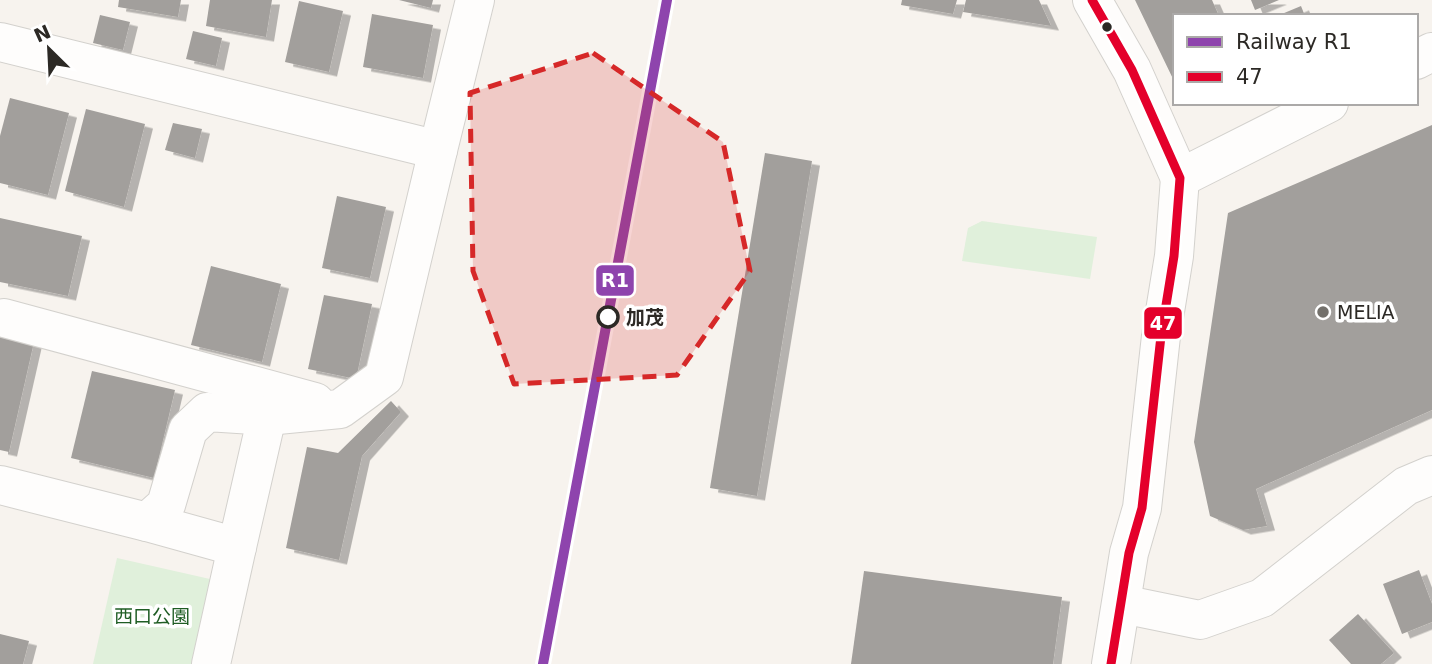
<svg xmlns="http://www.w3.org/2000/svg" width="1432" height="664" font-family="'DejaVu Sans','Noto Sans JP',sans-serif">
  <defs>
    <filter id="shadow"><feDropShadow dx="8" dy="4.5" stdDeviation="0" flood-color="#0004"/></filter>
  </defs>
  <rect width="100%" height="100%" fill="#f7f3ee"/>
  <g fill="#e0f0db">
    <polygon points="982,221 1097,237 1090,279 962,261 968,228"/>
    <polygon points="117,558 210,579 191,664 93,664"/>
  </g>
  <g fill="#a29f9c" filter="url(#shadow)">
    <polygon points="119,0 181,0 178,17 118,7"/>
    <polygon points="210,0 272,0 266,37 206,26"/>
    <polygon points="399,0 433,0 431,8"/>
    <polygon points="902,0 957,0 953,14 901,5"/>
    <polygon points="966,0 1039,0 1051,26 963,12"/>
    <polygon points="1135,0 1212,0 1219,16 1175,16 1175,83"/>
    <polygon points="1251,0 1279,0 1255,10"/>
    <polygon points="299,1 343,11 329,72 285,62"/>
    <polygon points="1301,6 1305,16 1277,16"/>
    <polygon points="372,14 433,25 423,78 363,67"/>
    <polygon points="100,15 130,22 123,50 93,43"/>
    <polygon points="193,31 222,38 216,66 186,59"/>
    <polygon points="10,98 69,113 48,195 0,183 0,136"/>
    <polygon points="86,109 145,124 124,207 65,191"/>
    <polygon points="173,123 202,129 195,158 165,150"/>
    <polygon points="1432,125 1432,410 1256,489 1267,526 1243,530 1210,516 1194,442 1228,213"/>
    <polygon points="765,153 812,161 757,496 710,488"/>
    <polygon points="337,196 386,207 370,278 322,268"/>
    <polygon points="0,218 82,236 68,296 0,282"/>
    <polygon points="211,266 281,284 262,362 191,345"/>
    <polygon points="324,295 372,304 356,379 308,369"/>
    <polygon points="0,335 34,342 9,452 0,450"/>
    <polygon points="92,371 175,390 154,478 71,458"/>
    <polygon points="391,401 401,412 362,456 339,560 286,548 307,447 338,453"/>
    <polygon points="1419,570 1432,604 1432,622 1402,634 1383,584"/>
    <polygon points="864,571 1062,597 1053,664 851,664"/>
    <polygon points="1358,614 1394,653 1381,664 1351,664 1329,640"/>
    <polygon points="0,634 29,641 23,664 0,664"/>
  </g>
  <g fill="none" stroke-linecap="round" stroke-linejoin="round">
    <defs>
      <g id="minor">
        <polyline points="1092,0 1132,70 1180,178"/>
        <polyline points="0,42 438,150 384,377 340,409 267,416"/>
        <polyline points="438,150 475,0"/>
        <polyline points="4,318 315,402"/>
        <polygon points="207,412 267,416 237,547 147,522 166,505 188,430"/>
        <polyline points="211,664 237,547"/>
      </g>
      <g id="tertiary">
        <polyline points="0,485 147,522"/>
        <polyline points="1122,604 1200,620 1262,598 1406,486 1432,475"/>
        <polyline points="1111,664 1129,553 1142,508 1161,336 1174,256 1180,178"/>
      </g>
      <g id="secondary">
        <polyline points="1416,60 1432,52"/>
        <polyline points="1180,178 1329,103"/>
      </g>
    </defs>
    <use href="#minor" stroke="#d3d1cd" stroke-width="40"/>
    <use href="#tertiary" stroke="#d3d1cd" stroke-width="40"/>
    <use href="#secondary" stroke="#d3d1cd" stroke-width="40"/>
    <use href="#minor" stroke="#fefdfc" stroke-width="38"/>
    <use href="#tertiary" stroke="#fefdfc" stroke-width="38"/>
    <use href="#secondary" stroke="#fefdfc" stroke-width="38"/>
    <defs>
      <polyline id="bus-1" points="1092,0 1132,70 1180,178 1174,256 1161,336 1142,508 1129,553 1111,664"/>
    </defs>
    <use href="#bus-1" stroke="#fff" stroke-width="14"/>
    <use href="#bus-1" stroke="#e4002b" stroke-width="9"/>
    <defs>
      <polyline id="rail-1" points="543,664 667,0"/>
    </defs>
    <use href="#rail-1" stroke="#fff" stroke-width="16"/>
    <use href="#rail-1" stroke="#8e44ad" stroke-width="10"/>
  </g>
  <path fill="#d62828" fill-opacity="0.2" stroke="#d62828" stroke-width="5" stroke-dasharray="14 9" stroke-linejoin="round" d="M593 53 723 142 750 271 677 375 514 384 473 271 470 93Z"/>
  <circle fill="#2c2925" stroke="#fff" stroke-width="2.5" cx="1107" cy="27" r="6"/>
  <circle fill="#73706b" stroke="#fff" stroke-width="2.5" cx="1323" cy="312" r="7"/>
  <circle fill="#fff" stroke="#2c2925" stroke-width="3.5" cx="608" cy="317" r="10"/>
  <g text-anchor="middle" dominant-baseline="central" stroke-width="7" stroke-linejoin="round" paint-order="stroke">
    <g font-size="19" fill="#2c2925" stroke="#fff" text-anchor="start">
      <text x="1337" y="312">MELIA</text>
    </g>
    <g font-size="19" font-weight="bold" fill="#2c2925" stroke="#fff" text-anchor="start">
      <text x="626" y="317">加茂</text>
    </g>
    <g font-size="19" fill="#1f5d24" stroke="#fff">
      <text x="152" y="616">西口公園</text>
    </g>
  </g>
  <g stroke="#fff" stroke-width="2.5">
    <rect x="595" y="264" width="40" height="33" rx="7" fill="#8e44ad"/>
    <rect x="1143" y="306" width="40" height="34" rx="7" fill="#e4002b"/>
  </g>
  <g font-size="19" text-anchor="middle" font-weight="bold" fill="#fff">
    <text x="615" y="287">R1</text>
    <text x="1163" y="330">47</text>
  </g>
  <rect x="1173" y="14" width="245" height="91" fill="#ffffff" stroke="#aba9a8" stroke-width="2"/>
  <rect x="1187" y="37" width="35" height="10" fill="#8e44ad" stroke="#aba9a8" stroke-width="2"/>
  <text x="1236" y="49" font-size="21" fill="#2c2925">Railway R1</text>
  <rect x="1187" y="72" width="35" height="10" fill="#e4002b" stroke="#aba9a8" stroke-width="2"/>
  <text x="1236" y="84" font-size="21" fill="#2c2925">47</text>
  <g transform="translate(49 49) rotate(336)" stroke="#ffffff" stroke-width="5" paint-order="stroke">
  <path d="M0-5L12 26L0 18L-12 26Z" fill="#2c2925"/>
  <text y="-10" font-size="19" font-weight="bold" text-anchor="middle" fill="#2c2925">N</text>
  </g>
</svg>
